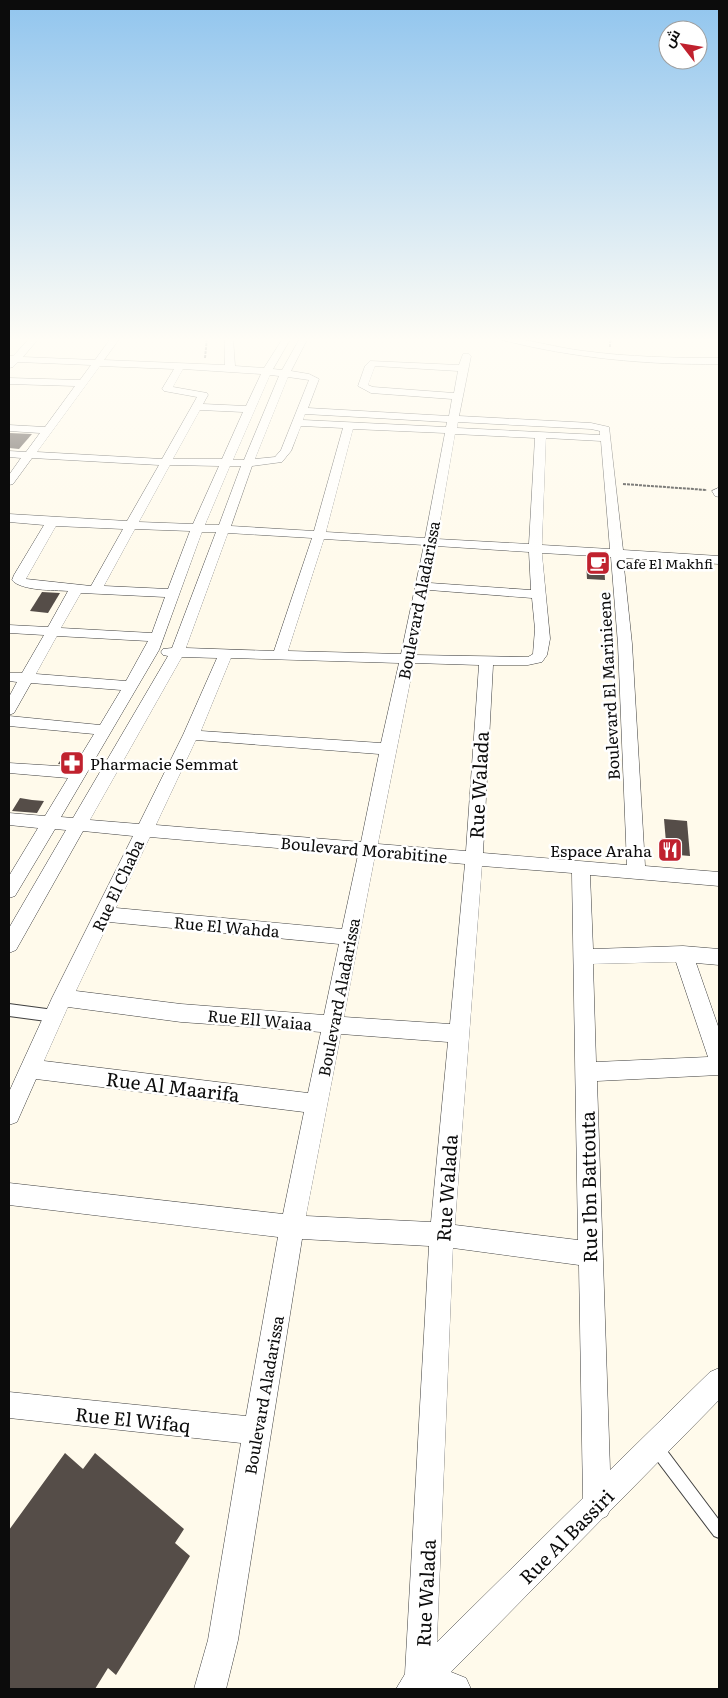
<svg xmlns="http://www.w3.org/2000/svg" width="728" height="1698" font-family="Literata,Cairo,serif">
  <rect width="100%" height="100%" fill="#fffaeb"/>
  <g fill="#554d48">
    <polygon points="9,433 32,434 19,449 9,448"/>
    <polygon points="586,560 604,561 605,580 587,579"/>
    <polygon points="42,592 60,593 48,613 30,611"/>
    <polygon points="65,753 79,755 73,765 58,764"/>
    <polygon points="20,798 32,800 44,801 37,813 12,811"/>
    <polygon points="664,819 687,821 690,856 667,854"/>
    <polygon points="65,1453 83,1469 95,1453 184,1529 175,1543 190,1556 116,1675 108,1668 95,1689 9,1689 9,1530"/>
  </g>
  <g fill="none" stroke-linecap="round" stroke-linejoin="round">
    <defs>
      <polygon id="service" points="657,1442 662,1444 719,1520 719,1538 714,1536 652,1454 650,1449 652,1444"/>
      <polygon id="pedestrian" points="9,1004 54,1010 59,1012 61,1016 59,1020 54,1022 9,1016"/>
      <g id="minor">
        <path d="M30 338H39L23 357 95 360 111 338H120L104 360 225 365V338H233L235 366 264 368 283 338H291L273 369 282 370 300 338H308L291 371 309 374 319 379 308 408 449 416 452 399 371 393 358 386 365 366 370 361 459 365 463 354H469L471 356 459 416 591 423 609 427 623 550 719 556V564L623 558 632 644 645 866 719 872V886L590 875 593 949 683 946 719 949V965L696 963 719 1029V1075L597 1081 610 1470 710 1372 719 1368V1400L609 1512 607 1516 603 1518 451 1672 466 1678 471 1689H396L405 1674 429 1246 302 1239 238 1640 226 1689H194L208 1640 241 1443 9 1418V1392L246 1416 278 1237 9 1205V1183L283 1214 304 1112 36 1079 17 1122 9 1125V1092L52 998 133 836 83 831 16 950 9 953V928L66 830 55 829 15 896 9 898V876L38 828 9 825V813L45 816 68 778 9 773V763L74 767 94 734 9 726V716L100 725 121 690 31 683 14 713 9 715V697L17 682 9 681V673H22L44 635 9 633V625L48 627 68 591C54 590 21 591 12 580L14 575 44 525 9 522V514L127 521 159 465 32 458 13 484 9 485V475L21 458 9 457V451L26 452 40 433 9 431V425L45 427 75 386 9 384V378L80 380 91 365 18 362 13 367 9 368V356H13ZM100 366 174 369 162 389 164 391 197 397 162 459 37 452ZM375 366 458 371 454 393 373 387 368 385ZM183 369 261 374 246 406 203 404 208 395 207 393 173 387ZM270 375 279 376 244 460H233ZM288 377 309 380 281 450 275 457 255 459ZM200 410 243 412 222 459H173ZM305 414 447 422 446 427 303 420ZM458 422 591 429 600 431V435L457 428ZM301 426 343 428 314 531 231 526 252 466 282 462 291 451ZM353 429 445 433 425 538 326 532ZM455 434 535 438 529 544 437 539ZM546 438 601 441 610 549 542 545ZM170 465 219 466 193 524 139 522ZM230 466H241L219 525H205ZM56 526 123 529 91 586 26 579ZM135 529 190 531 168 589 104 586ZM202 532H216L172 648 163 649 161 652 163 655 168 656 73 818 61 817 159 650ZM228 533 312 538 274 651 186 648ZM324 539 424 545 401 654 288 651ZM436 546 529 552 531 590 430 583ZM542 553 611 557 618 644 627 865 483 853 493 665H528L542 662 547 655 550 639ZM429 590 532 598 535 629 533 654 528 657 415 655ZM81 593 165 597 152 633 61 628ZM57 636 148 641 126 681 36 674ZM182 657 217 658 183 735 139 824 90 820ZM231 658 399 663 381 743 201 731ZM414 663 479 665 466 851 378 844ZM196 740 379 754 361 842 156 825ZM150 837 358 855 342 929 116 908ZM375 856 465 864 450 1024 344 1017ZM482 866 572 873 578 1240 455 1225ZM109 922 339 944 324 1015 181 1004 76 991ZM676 962 708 1057 596 1062 593 964ZM68 1007 181 1022 321 1032 308 1093 44 1061ZM341 1034 448 1042 431 1222 306 1216ZM453 1248 579 1265 583 1498 437 1642Z"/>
        <path d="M501 338C528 338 556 348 584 351 629 357 674 358 719 358V364C646 365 573 358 502 340Z"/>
        <polygon points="718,488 719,488 719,497 715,496 712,491"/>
      </g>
    </defs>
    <use href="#service" stroke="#3f3f3f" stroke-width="2"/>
    <use href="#pedestrian" stroke="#3f3f3f" stroke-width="2"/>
    <use href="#minor" stroke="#3f3f3f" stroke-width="1"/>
    <g stroke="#2e2e2e" stroke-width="2" stroke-dasharray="3 1" stroke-linecap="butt">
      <polyline points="610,347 610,342 614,338"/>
      <polyline points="205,358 207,338"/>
      <polyline points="623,484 707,490"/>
    </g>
    <use href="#service" fill="#fff" fill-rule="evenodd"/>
    <use href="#pedestrian" fill="#fff" fill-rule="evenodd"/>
    <use href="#minor" fill="#fff" fill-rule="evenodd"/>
  </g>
  <linearGradient id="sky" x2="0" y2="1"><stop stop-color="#91c5ee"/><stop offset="0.59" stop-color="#fffdf6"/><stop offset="1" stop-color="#fffdf6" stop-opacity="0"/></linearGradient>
  <rect width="728" height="576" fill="url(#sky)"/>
  <defs>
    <symbol id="cafe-square" viewBox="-11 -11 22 22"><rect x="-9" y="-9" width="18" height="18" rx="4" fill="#c0212e" stroke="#fff"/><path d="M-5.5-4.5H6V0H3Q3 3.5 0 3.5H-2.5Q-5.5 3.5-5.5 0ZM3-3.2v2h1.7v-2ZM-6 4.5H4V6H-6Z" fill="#fff"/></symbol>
    <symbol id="pharmacy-square" viewBox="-11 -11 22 22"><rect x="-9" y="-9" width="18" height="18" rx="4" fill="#c0212e" stroke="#fff"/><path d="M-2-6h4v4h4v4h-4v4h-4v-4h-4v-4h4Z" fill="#fff"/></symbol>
    <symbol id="restaurant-square" viewBox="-11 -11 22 22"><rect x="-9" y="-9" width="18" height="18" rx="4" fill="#c0212e" stroke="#fff"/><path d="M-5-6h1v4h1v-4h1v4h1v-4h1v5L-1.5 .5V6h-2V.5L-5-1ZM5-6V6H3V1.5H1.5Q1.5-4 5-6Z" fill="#fff"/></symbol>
  </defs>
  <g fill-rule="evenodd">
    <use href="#cafe-square" x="584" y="549" width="28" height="28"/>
    <use href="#pharmacy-square" x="58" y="749" width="28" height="28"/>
    <use href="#restaurant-square" x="656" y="836" width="28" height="28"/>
  </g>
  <g text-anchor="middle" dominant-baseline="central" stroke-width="5" stroke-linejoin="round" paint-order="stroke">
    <g font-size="14" fill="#0c0c0c" stroke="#fff" text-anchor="start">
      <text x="616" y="563">Cafe El Makhfi</text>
    </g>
    <g font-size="16" fill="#0c0c0c" stroke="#fff">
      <text transform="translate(418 600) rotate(-79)">Boulevard Aladarissa</text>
      <text transform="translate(608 686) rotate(-93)">Boulevard El Marinieene</text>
      <text transform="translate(364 849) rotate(5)">Boulevard Morabitine</text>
      <text transform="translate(117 885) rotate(-65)">Rue El Chaba</text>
      <text transform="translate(227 926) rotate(5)">Rue El Wahda</text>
      <text transform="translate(338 997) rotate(-79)">Boulevard Aladarissa</text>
      <text transform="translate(260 1019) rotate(5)">Rue Ell Waiaa</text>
      <text transform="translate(263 1395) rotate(-80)">Boulevard Aladarissa</text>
    </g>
    <g font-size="16" fill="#0c0c0c" stroke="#fff" text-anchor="start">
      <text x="90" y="763">Pharmacie Semmat</text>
      <text x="652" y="850" text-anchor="end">Espace Araha</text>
    </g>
    <g font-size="19" fill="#0c0c0c" stroke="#fff">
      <text transform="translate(478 785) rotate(-87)">Rue Walada</text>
      <text transform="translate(173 1086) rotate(7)">Rue Al Maarifa</text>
      <text transform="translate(588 1187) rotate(-91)">Rue Ibn Battouta</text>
      <text transform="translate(446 1188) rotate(-86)">Rue Walada</text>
      <text transform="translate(133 1419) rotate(6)">Rue El Wifaq</text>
      <text transform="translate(566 1536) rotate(-45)">Rue Al Bassiri</text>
      <text transform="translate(425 1593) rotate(-87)">Rue Walada</text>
    </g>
  </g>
  <rect width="728" height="1698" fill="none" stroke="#0c0c0c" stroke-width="20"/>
  <g transform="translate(683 45) rotate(301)"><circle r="24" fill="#ffffff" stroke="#9e9e9e"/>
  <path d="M0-4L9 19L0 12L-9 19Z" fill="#c0212e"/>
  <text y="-8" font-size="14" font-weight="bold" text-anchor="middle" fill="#0c0c0c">ش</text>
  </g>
</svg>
